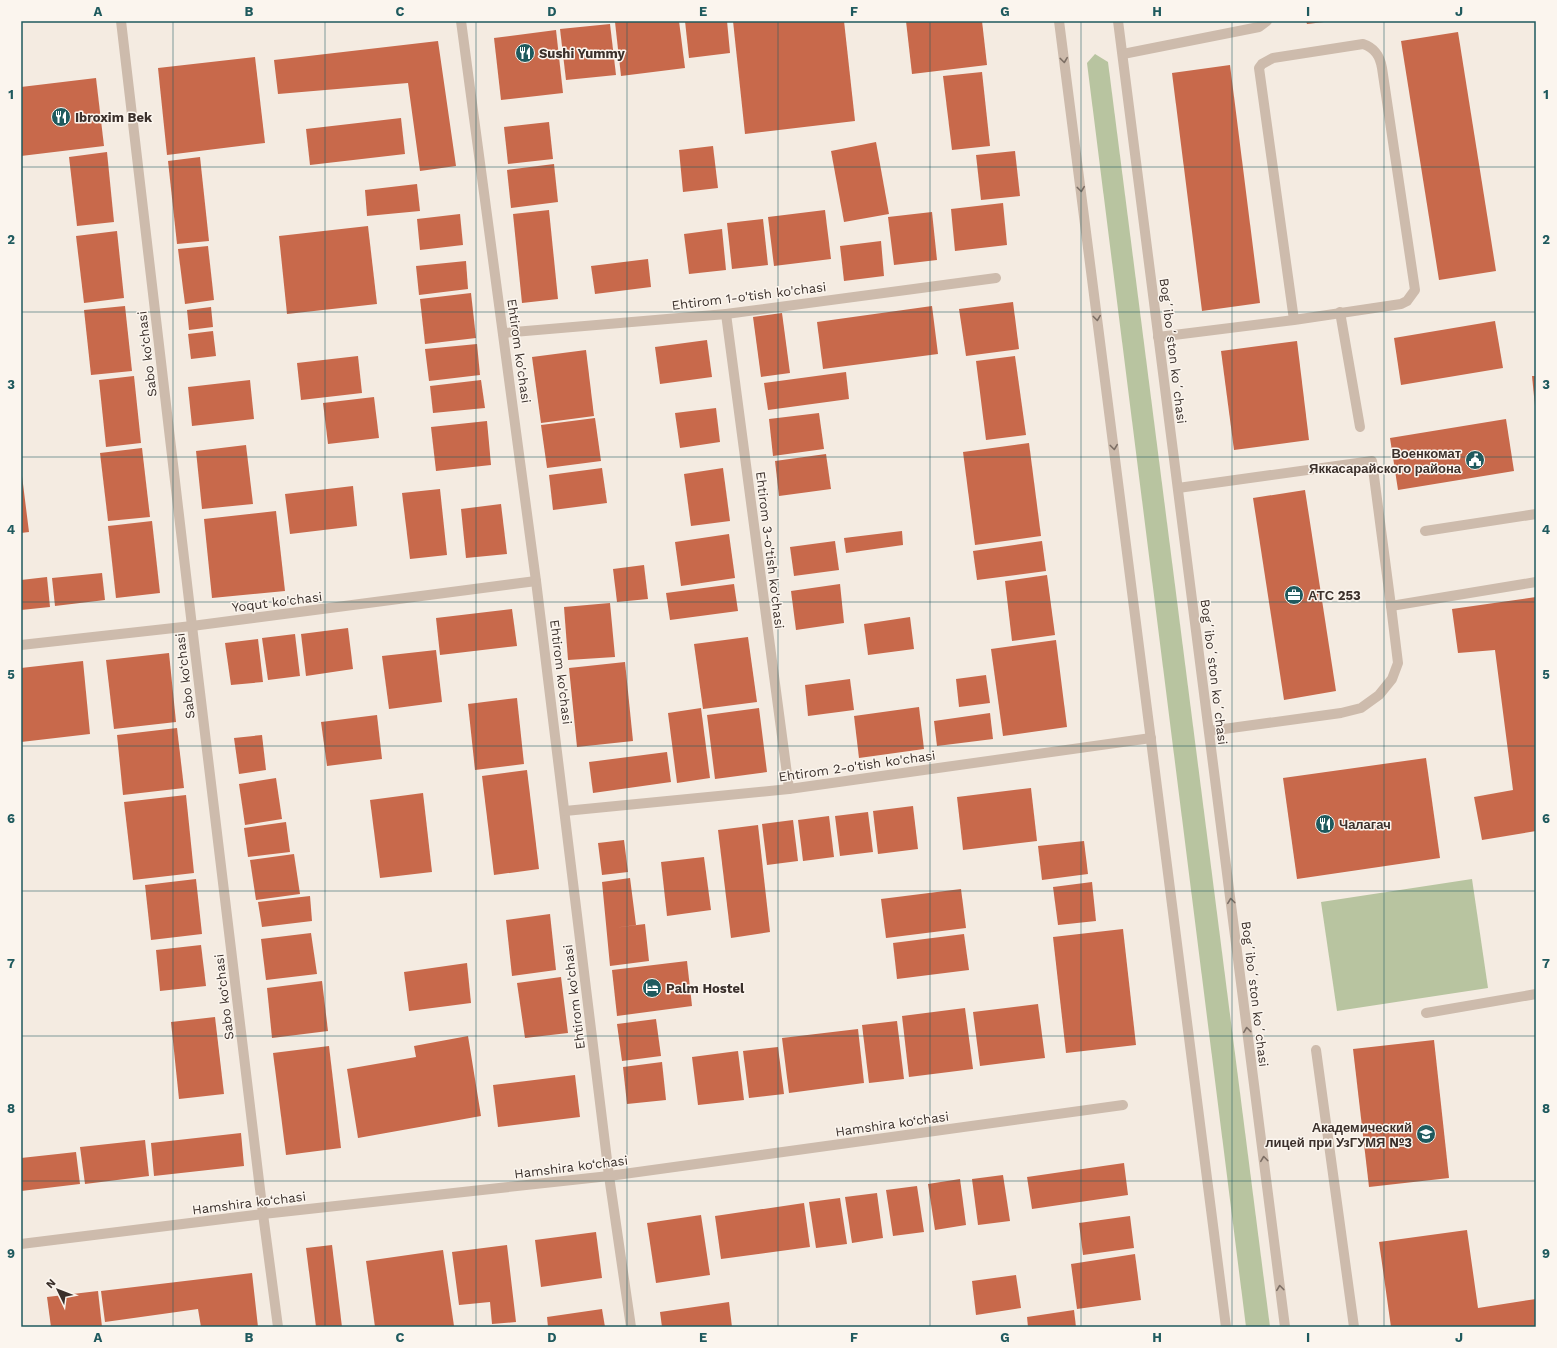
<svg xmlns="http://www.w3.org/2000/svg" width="1557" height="1348" font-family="'Work Sans',sans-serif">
  <rect width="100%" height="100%" fill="#f4ebe1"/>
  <g fill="#b8c4a0">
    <polygon points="1095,54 1108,62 1270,1327 1246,1327 1087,63"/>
    <polygon points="1472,879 1488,988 1337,1011 1321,902"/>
  </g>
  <g fill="#c8694b">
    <polygon points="623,21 679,21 685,68 621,76 615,22"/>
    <polygon points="685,21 727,21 730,53 689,58"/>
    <polygon points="733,21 844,21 855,121 745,134"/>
    <polygon points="906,21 982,21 987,65 912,74"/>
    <polygon points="1306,21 1324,21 1324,22 1307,24"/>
    <polygon points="610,24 616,75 566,80 560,29"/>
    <polygon points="556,30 563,93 501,100 494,38"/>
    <polygon points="1458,32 1496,271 1439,280 1401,41"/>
    <polygon points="438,41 456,166 420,171 408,83 278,94 274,60"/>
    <polygon points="255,57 265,143 167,155 158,68"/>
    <polygon points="1230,65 1260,303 1202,311 1172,73"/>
    <polygon points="982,72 990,146 952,150 943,76"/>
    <polygon points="96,78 104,146 21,156 21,87"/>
    <polygon points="401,118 405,154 310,165 306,129"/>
    <polygon points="549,122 553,159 508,164 504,127"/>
    <polygon points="876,142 889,214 844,222 831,151"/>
    <polygon points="713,146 718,188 683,192 679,150"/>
    <polygon points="1015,151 1020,196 981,200 976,155"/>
    <polygon points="107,152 114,222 77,226 69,157"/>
    <polygon points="200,157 209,241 177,244 168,161"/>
    <polygon points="554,164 558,202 511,208 507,170"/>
    <polygon points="417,184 420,211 367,216 365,190"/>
    <polygon points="1003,203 1007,245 955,251 951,209"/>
    <polygon points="549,210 558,299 522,303 513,214"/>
    <polygon points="825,210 831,259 774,266 768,217"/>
    <polygon points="932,212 937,260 894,265 888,217"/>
    <polygon points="460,214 463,245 420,250 417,219"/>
    <polygon points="763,219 768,265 732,269 727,223"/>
    <polygon points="368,226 377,304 287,314 279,236"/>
    <polygon points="722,229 726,270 689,274 684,234"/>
    <polygon points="117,231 124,298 84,303 76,236"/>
    <polygon points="881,241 884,276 844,281 840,246"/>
    <polygon points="208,246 214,300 185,304 178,249"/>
    <polygon points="648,259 651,287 595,294 591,266"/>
    <polygon points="466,261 468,289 419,295 416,266"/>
    <polygon points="471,293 476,338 425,344 420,299"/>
    <polygon points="1013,302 1019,349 966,356 959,309"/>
    <polygon points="125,306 132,371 91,375 84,310"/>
    <polygon points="932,306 938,354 823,369 817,322"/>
    <polygon points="211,307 213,327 189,330 187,310"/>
    <polygon points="782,313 790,373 761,377 753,317"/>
    <polygon points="1495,321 1503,368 1401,385 1394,338"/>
    <polygon points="213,331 216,356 191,359 188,334"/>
    <polygon points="707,340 712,377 660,384 655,347"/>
    <polygon points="1297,341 1309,440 1234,450 1221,351"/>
    <polygon points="477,344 480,375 429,381 425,349"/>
    <polygon points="586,350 594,416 541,423 532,357"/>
    <polygon points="358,356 362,393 301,400 297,363"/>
    <polygon points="1015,356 1026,435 986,440 976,361"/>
    <polygon points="846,372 849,399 768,410 764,383"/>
    <polygon points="134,376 141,443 106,447 99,380"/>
    <polygon points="1532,376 1536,376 1536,406 1535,406"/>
    <polygon points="250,380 254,419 192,426 188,387"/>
    <polygon points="481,380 485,408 433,413 430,386"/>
    <polygon points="374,397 379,438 328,444 323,403"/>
    <polygon points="716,408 720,442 680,448 675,413"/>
    <polygon points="819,413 824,449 773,456 769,419"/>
    <polygon points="595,418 601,461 547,468 541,425"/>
    <polygon points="1506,419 1514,471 1398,490 1390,438"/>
    <polygon points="487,421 491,465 436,471 431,427"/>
    <polygon points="1029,443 1041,536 975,545 963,452"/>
    <polygon points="246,445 253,504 202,509 196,451"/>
    <polygon points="142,448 150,517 108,521 100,453"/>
    <polygon points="826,454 831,489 779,496 775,461"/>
    <polygon points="21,468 29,532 21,533"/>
    <polygon points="602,468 607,503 553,510 549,475"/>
    <polygon points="723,468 730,521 691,526 684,474"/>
    <polygon points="353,486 357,526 290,534 285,494"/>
    <polygon points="440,489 447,555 410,559 402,493"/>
    <polygon points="1305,490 1336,691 1284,700 1253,498"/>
    <polygon points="501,504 507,554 466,558 461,509"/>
    <polygon points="276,511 285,591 212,598 204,519"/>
    <polygon points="152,521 160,593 116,598 108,526"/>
    <polygon points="902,531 903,545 846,553 844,538"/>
    <polygon points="729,534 735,578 681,586 675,542"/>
    <polygon points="835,541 839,570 794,576 790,547"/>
    <polygon points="1042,541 1046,571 977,580 973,551"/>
    <polygon points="644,565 648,599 617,602 613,569"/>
    <polygon points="102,573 105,600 55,606 52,578"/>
    <polygon points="1047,575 1055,635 1012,641 1005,581"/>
    <polygon points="47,577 50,607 21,610 21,580"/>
    <polygon points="734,584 738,611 670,620 666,593"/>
    <polygon points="840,584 844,623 796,630 791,591"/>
    <polygon points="1536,597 1536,831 1482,840 1474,797 1513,790 1495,650 1458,653 1452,609"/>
    <polygon points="610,603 615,657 568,660 564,607"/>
    <polygon points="512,609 517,646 440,655 436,618"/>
    <polygon points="910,617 914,649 868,655 864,624"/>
    <polygon points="348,628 353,669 306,676 301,634"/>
    <polygon points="295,634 300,676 268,680 262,638"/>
    <polygon points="748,637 757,702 703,709 694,644"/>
    <polygon points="258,639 263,682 231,685 225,643"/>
    <polygon points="1056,640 1067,727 1003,736 991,649"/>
    <polygon points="436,650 442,702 389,709 382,656"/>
    <polygon points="169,653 176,722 114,729 106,660"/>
    <polygon points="83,661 90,734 21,742 21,668"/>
    <polygon points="625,662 633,741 577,747 569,668"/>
    <polygon points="986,675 990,703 959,707 956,679"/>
    <polygon points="850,679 854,710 808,716 805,685"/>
    <polygon points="517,698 524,764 475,770 468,704"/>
    <polygon points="919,707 924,749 859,758 854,716"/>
    <polygon points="701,708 710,778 677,783 668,713"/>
    <polygon points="759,708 767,772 715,779 707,715"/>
    <polygon points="990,713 993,739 937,746 934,721"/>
    <polygon points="377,715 382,759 327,766 321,722"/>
    <polygon points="177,728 184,788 123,795 117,735"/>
    <polygon points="262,735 266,770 239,774 234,738"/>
    <polygon points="667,752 671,782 593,793 589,762"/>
    <polygon points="1426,758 1440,858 1297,879 1283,778"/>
    <polygon points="527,770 539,869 494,875 482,776"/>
    <polygon points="276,778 282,819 245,825 239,784"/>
    <polygon points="1031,788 1037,841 963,850 957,797"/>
    <polygon points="423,793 432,872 380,878 370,800"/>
    <polygon points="186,795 194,873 133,880 124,802"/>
    <polygon points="913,806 918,849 878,854 873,811"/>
    <polygon points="868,812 873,852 840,856 835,816"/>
    <polygon points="829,816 834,857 803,861 798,820"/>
    <polygon points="793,820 798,861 767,865 762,824"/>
    <polygon points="286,822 290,852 248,857 244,828"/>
    <polygon points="758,825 770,932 731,938 718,830"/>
    <polygon points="624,840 628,872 602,875 598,843"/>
    <polygon points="1084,841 1088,874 1042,880 1038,846"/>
    <polygon points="294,854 300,894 256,900 250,860"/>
    <polygon points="704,857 711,910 667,916 661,862"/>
    <polygon points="630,878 636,925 613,928 645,924 649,961 610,966 602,882"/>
    <polygon points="196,879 202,934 151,940 145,885"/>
    <polygon points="1092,882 1096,921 1058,925 1053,887"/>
    <polygon points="961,889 966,928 886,938 881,899"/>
    <polygon points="310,896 312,921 262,927 258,902"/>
    <polygon points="550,914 556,970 512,976 506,920"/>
    <polygon points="1123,929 1136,1045 1066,1053 1053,937"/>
    <polygon points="311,933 317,974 266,980 261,939"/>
    <polygon points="964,934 969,970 897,979 893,943"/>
    <polygon points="201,945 206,986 160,991 156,950"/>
    <polygon points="687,961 692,1006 617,1016 612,970"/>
    <polygon points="467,963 471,1003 409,1011 404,972"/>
    <polygon points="561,977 568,1033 525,1038 517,983"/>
    <polygon points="322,981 328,1031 272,1038 267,988"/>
    <polygon points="1038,1004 1045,1058 980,1066 973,1012"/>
    <polygon points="965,1008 973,1069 909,1077 902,1016"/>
    <polygon points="215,1017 224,1094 179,1099 171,1022"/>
    <polygon points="656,1019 661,1056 622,1061 617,1024"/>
    <polygon points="897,1021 904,1079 869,1083 862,1025"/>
    <polygon points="858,1029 864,1083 789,1093 782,1038"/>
    <polygon points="468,1036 481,1116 358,1138 347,1069 416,1057 414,1046"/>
    <polygon points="1434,1040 1449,1178 1369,1187 1353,1049"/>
    <polygon points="329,1046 341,1148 286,1155 273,1053"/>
    <polygon points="778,1047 784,1094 749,1098 743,1051"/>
    <polygon points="738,1051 744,1100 698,1105 692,1057"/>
    <polygon points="662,1062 666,1100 627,1104 623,1067"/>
    <polygon points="575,1075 580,1117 498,1127 493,1085"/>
    <polygon points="241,1133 244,1166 154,1176 151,1143"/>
    <polygon points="145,1140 149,1176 85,1184 80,1147"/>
    <polygon points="76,1152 80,1184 21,1191 21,1158"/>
    <polygon points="1124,1163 1128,1195 1032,1209 1027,1177"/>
    <polygon points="1003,1175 1010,1221 978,1225 972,1179"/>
    <polygon points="960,1179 966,1225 935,1230 928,1184"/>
    <polygon points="917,1186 924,1232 893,1236 886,1190"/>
    <polygon points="877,1193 883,1238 852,1243 845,1197"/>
    <polygon points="840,1198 847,1244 816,1248 809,1202"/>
    <polygon points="804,1203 810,1247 721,1259 715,1216"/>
    <polygon points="701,1215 710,1275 656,1283 647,1223"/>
    <polygon points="1130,1216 1134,1248 1083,1255 1079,1223"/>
    <polygon points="1467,1230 1478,1308 1536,1299 1536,1327 1391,1327 1379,1242"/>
    <polygon points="596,1232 602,1278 541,1287 535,1240"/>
    <polygon points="332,1245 342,1327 316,1327 306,1248"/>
    <polygon points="507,1245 516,1322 492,1324 490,1302 459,1305 452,1252"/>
    <polygon points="443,1250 454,1326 375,1327 366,1261"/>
    <polygon points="1135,1254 1141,1300 1077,1309 1071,1264"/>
    <polygon points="252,1273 258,1327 201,1327 198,1309 105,1322 101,1291"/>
    <polygon points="1016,1275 1021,1308 976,1315 972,1281"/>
    <polygon points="98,1291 102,1327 51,1327 47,1297"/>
    <polygon points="729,1302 732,1327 662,1327 660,1312"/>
    <polygon points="602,1309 605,1327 548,1327 547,1317"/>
    <polygon points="1074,1310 1076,1327 1028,1327 1027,1317"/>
  </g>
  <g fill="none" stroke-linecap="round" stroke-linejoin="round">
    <g stroke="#cdbbac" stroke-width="10">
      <polyline points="121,21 192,626 263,1214 278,1327"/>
      <polyline points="461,21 536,581 609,1176 631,1327"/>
      <polyline points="1059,21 1226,1327"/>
      <polyline points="1118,21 1285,1327"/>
      <polyline points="1123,54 1259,27 1267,21"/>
      <polyline points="1340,312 1360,427"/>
      <polyline points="726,314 789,789"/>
      <polyline points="503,333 726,314 996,278"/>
      <path d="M1158 337 1294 320 1401 304 1407 301 1415 290 1382 68C1380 56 1375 48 1363 44L1273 58 1262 64 1259 68 1294 320"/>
      <polyline points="1178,488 1372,461 1391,606 1536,582"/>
      <polyline points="1425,531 1536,514"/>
      <polyline points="21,645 192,626 536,581"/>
      <polyline points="1209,731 1341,713 1361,708 1379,695 1392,679 1398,663 1391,606"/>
      <polyline points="565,811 789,789 1151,738"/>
      <polyline points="1426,1013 1536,994"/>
      <polyline points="1316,1050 1354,1327"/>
      <polyline points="21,1244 263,1214 609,1176 1123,1105"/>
    </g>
  </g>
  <defs><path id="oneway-chevron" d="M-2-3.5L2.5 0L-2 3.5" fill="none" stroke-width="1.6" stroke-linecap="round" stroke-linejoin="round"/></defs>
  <g stroke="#7d6f65">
    <use href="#oneway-chevron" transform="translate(1064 60) rotate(83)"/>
    <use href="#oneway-chevron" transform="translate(1081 189) rotate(83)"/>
    <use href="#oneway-chevron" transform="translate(1097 318) rotate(83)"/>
    <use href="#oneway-chevron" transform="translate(1114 447) rotate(83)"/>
    <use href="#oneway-chevron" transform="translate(1231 901) rotate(-97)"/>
    <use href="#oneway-chevron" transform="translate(1247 1030) rotate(-97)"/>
    <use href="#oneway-chevron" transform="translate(1264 1159) rotate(-97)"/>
    <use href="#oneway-chevron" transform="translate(1280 1288) rotate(-97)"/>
  </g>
  <path fill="none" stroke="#1f5a5e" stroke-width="1" stroke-opacity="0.55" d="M173 21V1327M325 21V1327M476 21V1327M627 21V1327M778 21V1327M930 21V1327M1081 21V1327M1232 21V1327M1384 21V1327M21 167H1536M21 312H1536M21 457H1536M21 602H1536M21 746H1536M21 891H1536M21 1036H1536M21 1181H1536"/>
  <defs>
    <symbol id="restaurant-disc" viewBox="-11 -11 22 22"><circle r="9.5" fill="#1f5a5e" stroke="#fbf5ee"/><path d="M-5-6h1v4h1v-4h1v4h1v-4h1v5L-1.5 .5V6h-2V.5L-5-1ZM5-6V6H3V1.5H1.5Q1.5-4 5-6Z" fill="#fff"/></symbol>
    <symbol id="civic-disc" viewBox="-11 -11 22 22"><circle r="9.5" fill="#1f5a5e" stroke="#fbf5ee"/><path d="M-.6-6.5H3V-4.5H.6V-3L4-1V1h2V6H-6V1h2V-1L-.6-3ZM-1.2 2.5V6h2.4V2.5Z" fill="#fff"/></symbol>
    <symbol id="office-disc" viewBox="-11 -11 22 22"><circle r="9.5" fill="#1f5a5e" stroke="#fbf5ee"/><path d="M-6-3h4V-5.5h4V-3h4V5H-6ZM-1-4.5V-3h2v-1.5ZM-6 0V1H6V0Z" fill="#fff"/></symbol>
    <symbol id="hotel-disc" viewBox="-11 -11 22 22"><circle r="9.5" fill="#1f5a5e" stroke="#fbf5ee"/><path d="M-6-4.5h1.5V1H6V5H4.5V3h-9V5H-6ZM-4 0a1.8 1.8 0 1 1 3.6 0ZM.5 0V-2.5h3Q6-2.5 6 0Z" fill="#fff"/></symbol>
    <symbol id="university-disc" viewBox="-11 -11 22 22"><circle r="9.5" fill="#1f5a5e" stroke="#fbf5ee"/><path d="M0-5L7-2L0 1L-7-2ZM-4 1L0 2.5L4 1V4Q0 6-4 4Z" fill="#fff"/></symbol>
  </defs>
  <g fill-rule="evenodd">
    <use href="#restaurant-disc" x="514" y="42" width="22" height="22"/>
    <use href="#restaurant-disc" x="50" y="106" width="22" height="22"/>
    <use href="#civic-disc" x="1464" y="449" width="22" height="22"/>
    <use href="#office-disc" x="1283" y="584" width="22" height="22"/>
    <use href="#restaurant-disc" x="1314" y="813" width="22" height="22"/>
    <use href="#hotel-disc" x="641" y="977" width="22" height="22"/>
    <use href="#university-disc" x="1415" y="1123" width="22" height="22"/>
  </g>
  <g text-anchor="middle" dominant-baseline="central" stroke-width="3" stroke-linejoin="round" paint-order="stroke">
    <g font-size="13" font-weight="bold" fill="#3b302b" stroke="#fbf5ee" text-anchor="start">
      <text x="539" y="53">Sushi Yummy</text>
      <text x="75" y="117">Ibroxim Bek</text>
      <text x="1461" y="453" text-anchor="end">Военкомат<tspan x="1461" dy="15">Яккасарайского района</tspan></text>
      <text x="1308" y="595">АТС 253</text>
      <text x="1339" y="824">Чалагач</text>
      <text x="666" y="988">Palm Hostel</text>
      <text x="1412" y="1127" text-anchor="end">Академический<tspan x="1412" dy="15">лицей при УзГУМЯ №3</tspan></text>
    </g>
    <g font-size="13" fill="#3b302b" stroke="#fbf5ee">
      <text transform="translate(749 296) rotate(-7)">Ehtirom 1-o'tish ko'chasi</text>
      <text transform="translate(519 351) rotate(82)">Ehtirom ko'chasi</text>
      <text transform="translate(1173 351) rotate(83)">Bogʻiboʻston koʻchasi</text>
      <text transform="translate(147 354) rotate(-97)">Sabo ko‘chasi</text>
      <text transform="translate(770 550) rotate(83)">Ehtirom 3-o'tish ko'chasi</text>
      <text transform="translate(277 602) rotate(-7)">Yoqut ko'chasi</text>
      <text transform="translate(561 672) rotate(83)">Ehtirom ko'chasi</text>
      <text transform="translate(1214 672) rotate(83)">Bogʻiboʻston koʻchasi</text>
      <text transform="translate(185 676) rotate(-97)">Sabo ko‘chasi</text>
      <text transform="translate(857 766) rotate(-8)">Ehtirom 2-o'tish ko'chasi</text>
      <text transform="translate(1255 994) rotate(83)">Bogʻiboʻston koʻchasi</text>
      <text transform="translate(224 997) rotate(-97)">Sabo ko‘chasi</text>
      <text transform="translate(574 997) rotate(-97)">Ehtirom ko'chasi</text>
      <text transform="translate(892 1124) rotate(-8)">Hamshira ko‘chasi</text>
      <text transform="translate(571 1167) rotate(-7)">Hamshira ko‘chasi</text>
      <text transform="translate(249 1203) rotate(-7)">Hamshira ko‘chasi</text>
    </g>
  </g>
  <rect width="1557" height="1348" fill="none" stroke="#fbf5ee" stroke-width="44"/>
  <g transform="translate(58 1290) rotate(313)" stroke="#fbf5ee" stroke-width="3" paint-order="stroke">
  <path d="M0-3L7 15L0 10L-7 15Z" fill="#3b302b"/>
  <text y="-6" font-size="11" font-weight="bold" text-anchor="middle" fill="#3b302b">N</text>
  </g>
  <rect x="22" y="22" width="1513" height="1304" fill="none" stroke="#1f5a5e" stroke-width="1.5"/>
  <g font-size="13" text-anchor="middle" font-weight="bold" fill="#1f5a5e">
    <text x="98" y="16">A</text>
    <text x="249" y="16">B</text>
    <text x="400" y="16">C</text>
    <text x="552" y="16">D</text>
    <text x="703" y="16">E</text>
    <text x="854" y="16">F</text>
    <text x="1005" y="16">G</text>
    <text x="1157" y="16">H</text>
    <text x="1308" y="16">I</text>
    <text x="1459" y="16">J</text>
    <text x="11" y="99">1</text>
    <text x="1546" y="99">1</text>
    <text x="11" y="244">2</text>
    <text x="1546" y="244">2</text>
    <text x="11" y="389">3</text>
    <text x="1546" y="389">3</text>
    <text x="11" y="534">4</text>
    <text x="1546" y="534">4</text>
    <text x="11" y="679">5</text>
    <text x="1546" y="679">5</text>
    <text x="11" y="823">6</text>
    <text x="1546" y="823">6</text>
    <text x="11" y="968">7</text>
    <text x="1546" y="968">7</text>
    <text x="11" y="1113">8</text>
    <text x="1546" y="1113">8</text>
    <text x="11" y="1258">9</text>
    <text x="1546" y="1258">9</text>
    <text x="98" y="1342">A</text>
    <text x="249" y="1342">B</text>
    <text x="400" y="1342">C</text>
    <text x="552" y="1342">D</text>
    <text x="703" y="1342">E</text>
    <text x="854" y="1342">F</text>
    <text x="1005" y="1342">G</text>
    <text x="1157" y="1342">H</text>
    <text x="1308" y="1342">I</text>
    <text x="1459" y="1342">J</text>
  </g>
</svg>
